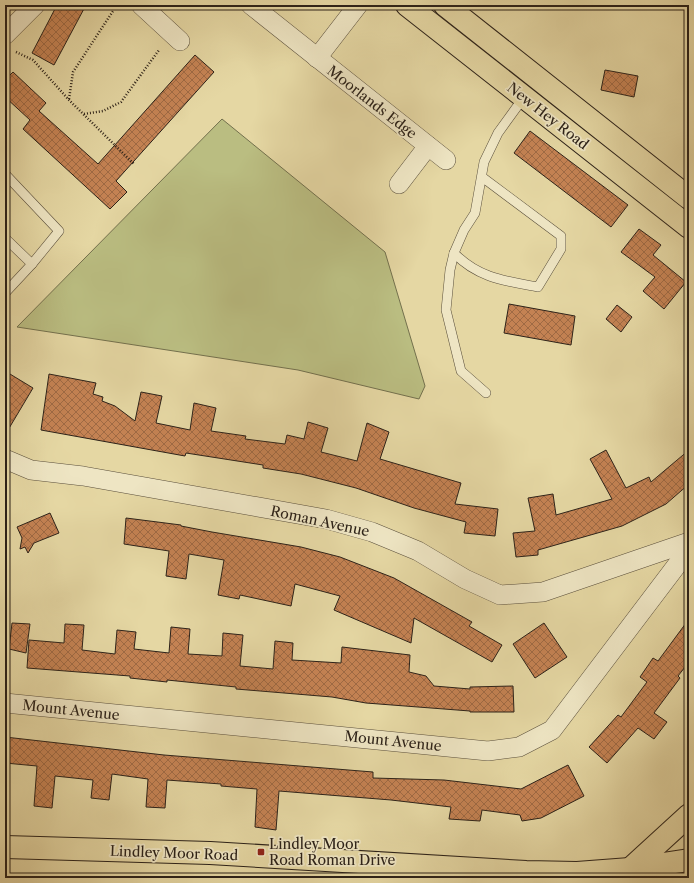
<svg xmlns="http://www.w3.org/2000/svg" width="694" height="883" font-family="'Libre Caslon Text',serif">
  <defs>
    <pattern id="building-cross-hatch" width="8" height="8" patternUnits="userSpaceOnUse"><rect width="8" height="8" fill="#c48253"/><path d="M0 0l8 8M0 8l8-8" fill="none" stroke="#9f6a44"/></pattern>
  </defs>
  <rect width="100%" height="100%" fill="#e5d7a3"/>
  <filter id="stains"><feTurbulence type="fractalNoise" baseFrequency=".005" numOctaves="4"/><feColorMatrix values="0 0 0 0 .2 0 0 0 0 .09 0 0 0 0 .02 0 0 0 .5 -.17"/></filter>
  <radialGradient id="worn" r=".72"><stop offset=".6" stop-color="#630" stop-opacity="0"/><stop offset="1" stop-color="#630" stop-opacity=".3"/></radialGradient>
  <polygon fill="#babd81" stroke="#73704d" points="222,119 385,252 425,386 419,399 298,370 17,327"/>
  <g fill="url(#building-cross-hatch)" stroke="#2c2219">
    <polygon points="57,5 86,5 54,65 32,53"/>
    <polygon points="195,55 214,72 116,181 127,192 110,209 23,129 30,120 5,97 5,80 13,72 46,103 39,111 98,164"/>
    <polygon points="605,70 638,76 634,97 601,90"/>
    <polygon points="530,131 628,205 611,227 514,153"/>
    <polygon points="639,229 661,245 653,255 686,282 664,309 643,291 655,277 621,252"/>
    <polygon points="509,304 575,316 571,345 504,333"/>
    <polygon points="617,305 632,317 621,332 606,319"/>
    <polygon points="5,371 33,388 5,435"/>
    <polygon points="49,374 96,383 93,394 103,397 102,401 115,406 135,421 141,392 162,396 156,423 190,430 194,403 216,408 211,431 246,436 245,439 285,444 287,435 304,439 308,422 328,428 321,452 357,461 367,423 389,432 380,459 461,483 455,504 498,509 495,536 464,533 466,522 414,508 356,488 301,474 263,468 263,465 186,453 185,456 41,430"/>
    <polygon points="606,450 626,488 649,477 651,482 689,450 689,484 666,504 622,526 538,550 538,555 516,557 513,533 535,531 528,498 553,494 556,515 612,499 590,459"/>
    <polygon points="50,513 59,533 34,543 28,553 25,547 20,549 22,538 17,527"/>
    <polygon points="126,518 181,525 181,526 212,532 301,547 340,557 394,578 472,622 469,626 502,645 492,662 414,618 411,643 334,610 340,596 295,584 291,606 240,595 239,599 218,595 224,560 189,554 186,579 166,576 169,551 124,544"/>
    <polygon points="689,619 689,662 678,676 680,678 654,713 667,722 654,739 638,728 607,763 589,747 618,715 621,717 647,682 640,677 653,658 658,661"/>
    <polygon points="12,623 30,624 26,653 9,649"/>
    <polygon points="544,623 567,657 535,678 513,644"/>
    <polygon points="65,624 84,625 82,650 115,654 117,630 136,632 134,649 169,653 171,627 190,629 188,654 222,656 223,633 243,635 240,666 273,669 275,641 293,643 292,660 341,663 342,647 410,655 409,672 426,676 434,686 470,689 470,687 513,686 514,712 470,712 470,711 366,703 332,697 236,689 236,687 167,680 167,682 130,678 130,676 27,668 29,640 64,643"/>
    <polygon points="5,737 164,755 373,772 373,778 444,780 521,789 568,765 584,796 541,818 522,821 520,815 482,810 480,821 449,819 451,807 391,800 279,791 276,830 255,827 257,789 221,786 221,784 167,780 165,808 146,807 148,779 112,774 109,800 91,798 93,780 55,776 52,808 34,806 37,766 5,763"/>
  </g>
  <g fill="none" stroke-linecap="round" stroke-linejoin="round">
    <defs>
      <g id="service">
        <path d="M482 177 561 236V249L538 287C505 281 478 278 454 253L464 230 475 213 484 162 498 133 524 97"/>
        <polyline points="5,238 32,264 59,231 6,175"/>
        <polyline points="454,253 450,270 446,310 461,371 486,393"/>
        <polyline points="5,293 32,264"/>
      </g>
      <g id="minor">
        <polyline points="141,5 180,41"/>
        <polyline points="251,5 446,160"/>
        <polyline points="5,35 35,5"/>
        <polyline points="317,58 358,5"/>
        <polyline points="399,184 428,146"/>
        <polyline points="5,459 31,470 83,476 326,519 372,532 418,551 465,579 500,595 543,592 689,542"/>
        <polyline points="5,703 488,751 519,747 552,730 689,549"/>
      </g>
      <g id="primary">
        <polyline points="5,847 210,853 526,872 577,873 630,869 689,860"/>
        <polyline points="630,869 689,815"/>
      </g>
      <g id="trunk">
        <polyline points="407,5 689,227"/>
        <polyline points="445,5 689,198"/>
      </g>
    </defs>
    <use href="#service" stroke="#5a4f3c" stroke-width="10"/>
    <use href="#minor" stroke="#5a4f3c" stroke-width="20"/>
    <use href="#primary" stroke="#2c2219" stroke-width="24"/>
    <use href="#trunk" stroke="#2c2219" stroke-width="24"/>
    <g stroke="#2c2219" stroke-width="2.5" stroke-dasharray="1 2" stroke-linecap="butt">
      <polyline points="16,52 33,60 69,100 134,164"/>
      <polyline points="69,99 73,72 117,5"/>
      <polyline points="84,114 103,111 121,102 159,50"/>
    </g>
    <use href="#service" stroke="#eee5c3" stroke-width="9"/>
    <use href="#minor" stroke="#eee5c3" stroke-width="19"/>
    <use href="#primary" stroke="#e5d7a3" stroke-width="22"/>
    <use href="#trunk" stroke="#e5d7a3" stroke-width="22"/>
  </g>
  <rect fill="#8f2418" stroke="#eee5c3" stroke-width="1.5" x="257" y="848" width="8" height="8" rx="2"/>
  <g text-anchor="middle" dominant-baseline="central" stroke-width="3.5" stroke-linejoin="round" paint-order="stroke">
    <g font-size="14" fill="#2c2219" stroke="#eee5c3">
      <text transform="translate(372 102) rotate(38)">Moorlands Edge</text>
      <text transform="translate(548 116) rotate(38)">New Hey Road</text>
      <text transform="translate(320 521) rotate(12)">Roman Avenue</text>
      <text transform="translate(71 710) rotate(6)">Mount Avenue</text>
      <text transform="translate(393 741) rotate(6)">Mount Avenue</text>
      <text transform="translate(174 853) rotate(2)">Lindley Moor Road</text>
    </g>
    <g font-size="14" fill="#2c2219" stroke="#eee5c3" text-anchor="start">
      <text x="269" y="844">Lindley Moor<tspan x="269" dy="16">Road Roman Drive</tspan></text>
    </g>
  </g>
  <rect width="694" height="883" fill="none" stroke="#e5d7a3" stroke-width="20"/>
  <rect x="6" y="6" width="682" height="871" fill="none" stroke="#2c2219" stroke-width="2"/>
  <rect x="10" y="10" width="674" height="863" fill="none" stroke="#2c2219"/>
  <rect width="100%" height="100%" filter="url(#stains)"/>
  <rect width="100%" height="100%" fill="url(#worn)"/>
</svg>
